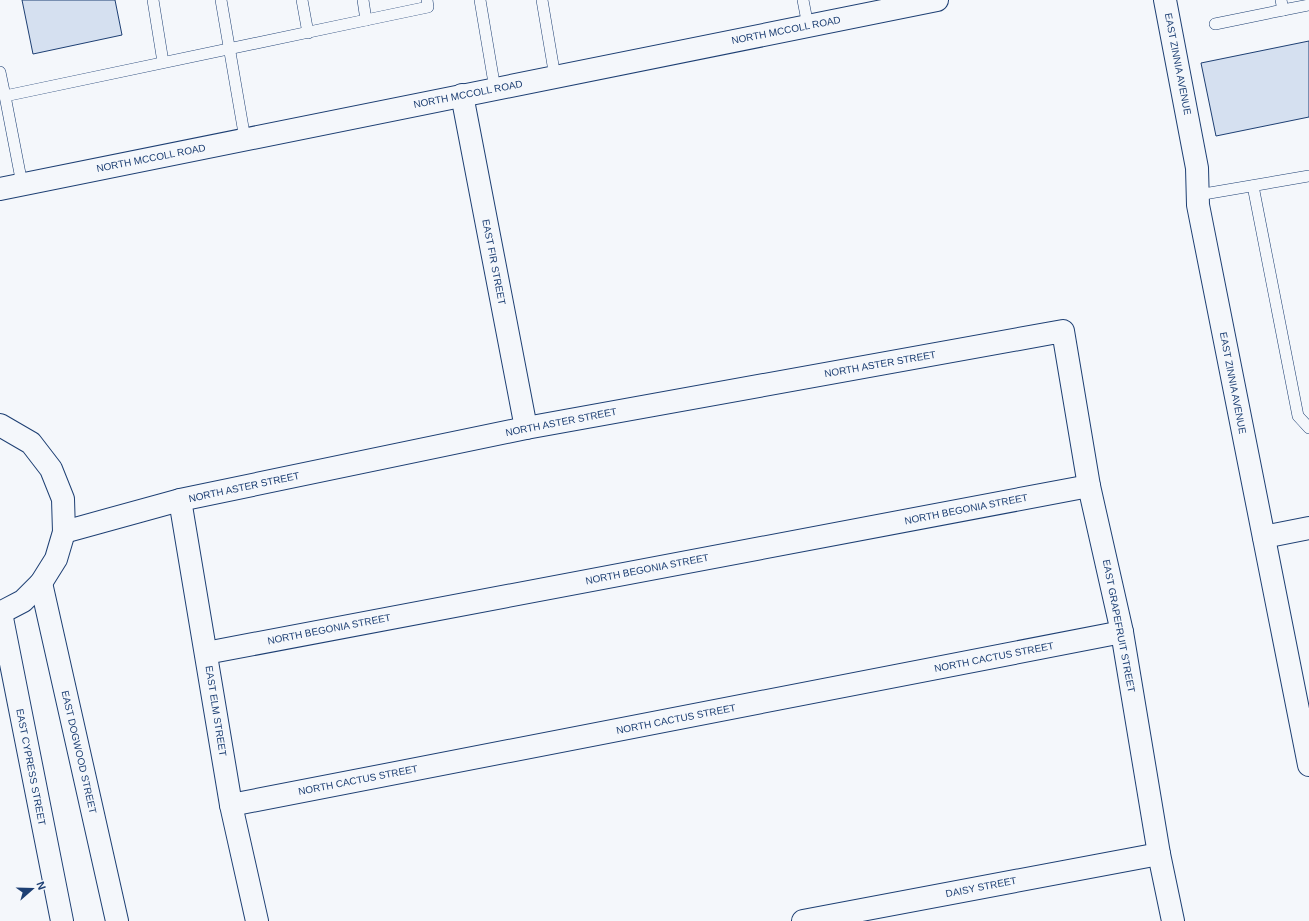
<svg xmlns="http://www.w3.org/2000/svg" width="1309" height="921" font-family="Arial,sans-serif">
  <rect width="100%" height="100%" fill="#f4f7fb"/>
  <g fill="#d5e0f0" stroke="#1d3f73">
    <polygon points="22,0 115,0 122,35 33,54"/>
    <polygon points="1309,41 1309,117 1216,136 1201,63"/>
  </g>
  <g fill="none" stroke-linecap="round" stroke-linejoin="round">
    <defs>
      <g id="service">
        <polyline points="153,0 163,62"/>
        <polyline points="221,0 245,139"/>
        <polyline points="302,0 308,33"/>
        <polyline points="480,0 495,89"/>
        <polyline points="542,0 555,77"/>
        <polyline points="803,0 808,26"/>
        <polyline points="1281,0 1283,10 1309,5"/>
        <polyline points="366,20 428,7 427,0"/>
        <polyline points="1215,24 1283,10"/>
        <polyline points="0,72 5,96"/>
        <polyline points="22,184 5,96 366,20 363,0"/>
        <polyline points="1253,186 1298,416 1309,428"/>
        <polyline points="1198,195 1309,176"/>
      </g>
      <g id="minor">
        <polyline points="1165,0 1197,168 1198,205 1309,765"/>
        <polyline points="462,95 526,428"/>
        <polyline points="0,425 31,443 51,469 63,499 64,532 56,559 41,583 23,601 0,613"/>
        <polyline points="180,500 231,805 257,921"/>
        <polyline points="64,532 180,500 526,428 1063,331 1089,486 1122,632 1159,854 1173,921"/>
        <polyline points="1264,537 1309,528"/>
        <polyline points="41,583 117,921"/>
        <polyline points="1,613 62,921"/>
        <polyline points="206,653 1089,486"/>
        <polyline points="231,805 1122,632"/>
        <polyline points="803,921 1159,854"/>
      </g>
      <polyline id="secondary" points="0,189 937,0"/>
    </defs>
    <use href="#service" stroke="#1d3f73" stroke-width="12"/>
    <use href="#minor" stroke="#1d3f73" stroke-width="24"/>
    <use href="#secondary" stroke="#1d3f73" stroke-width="24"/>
    <use href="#service" stroke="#f4f7fb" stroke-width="11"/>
    <use href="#minor" stroke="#f4f7fb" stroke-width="22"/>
    <use href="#secondary" stroke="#f4f7fb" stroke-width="22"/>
  </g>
  <g text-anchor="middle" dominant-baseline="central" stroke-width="3" stroke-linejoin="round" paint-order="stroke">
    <g font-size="10" fill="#1d3f73" stroke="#f4f7fb">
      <text transform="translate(786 30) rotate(-11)">NORTH MCCOLL ROAD</text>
      <text transform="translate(1178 64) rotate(79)">EAST ZINNIA AVENUE</text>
      <text transform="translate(468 94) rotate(-11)">NORTH MCCOLL ROAD</text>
      <text transform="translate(151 158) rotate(-11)">NORTH MCCOLL ROAD</text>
      <text transform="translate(494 262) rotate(79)">EAST FIR STREET</text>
      <text transform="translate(880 364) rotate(-10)">NORTH ASTER STREET</text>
      <text transform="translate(1233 383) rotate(79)">EAST ZINNIA AVENUE</text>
      <text transform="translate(561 422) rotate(-11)">NORTH ASTER STREET</text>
      <text transform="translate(244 487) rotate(-12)">NORTH ASTER STREET</text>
      <text transform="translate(966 509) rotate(-11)">NORTH BEGONIA STREET</text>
      <text transform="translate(647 569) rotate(-11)">NORTH BEGONIA STREET</text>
      <text transform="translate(1119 626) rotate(79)">EAST GRAPEFRUIT STREET</text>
      <text transform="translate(329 629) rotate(-11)">NORTH BEGONIA STREET</text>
      <text transform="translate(994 657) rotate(-11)">NORTH CACTUS STREET</text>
      <text transform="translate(216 711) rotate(81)">EAST ELM STREET</text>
      <text transform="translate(676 719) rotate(-11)">NORTH CACTUS STREET</text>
      <text transform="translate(79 752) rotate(77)">EAST DOGWOOD STREET</text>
      <text transform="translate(31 767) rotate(79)">EAST CYPRESS STREET</text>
      <text transform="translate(358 780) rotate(-11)">NORTH CACTUS STREET</text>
      <text transform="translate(981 887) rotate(-11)">DAISY STREET</text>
    </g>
  </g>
  <g transform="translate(32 889) rotate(70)" stroke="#f4f7fb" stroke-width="3" paint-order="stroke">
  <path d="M0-3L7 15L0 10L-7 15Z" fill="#1d3f73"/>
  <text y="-6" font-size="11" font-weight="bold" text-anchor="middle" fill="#1d3f73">N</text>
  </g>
</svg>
